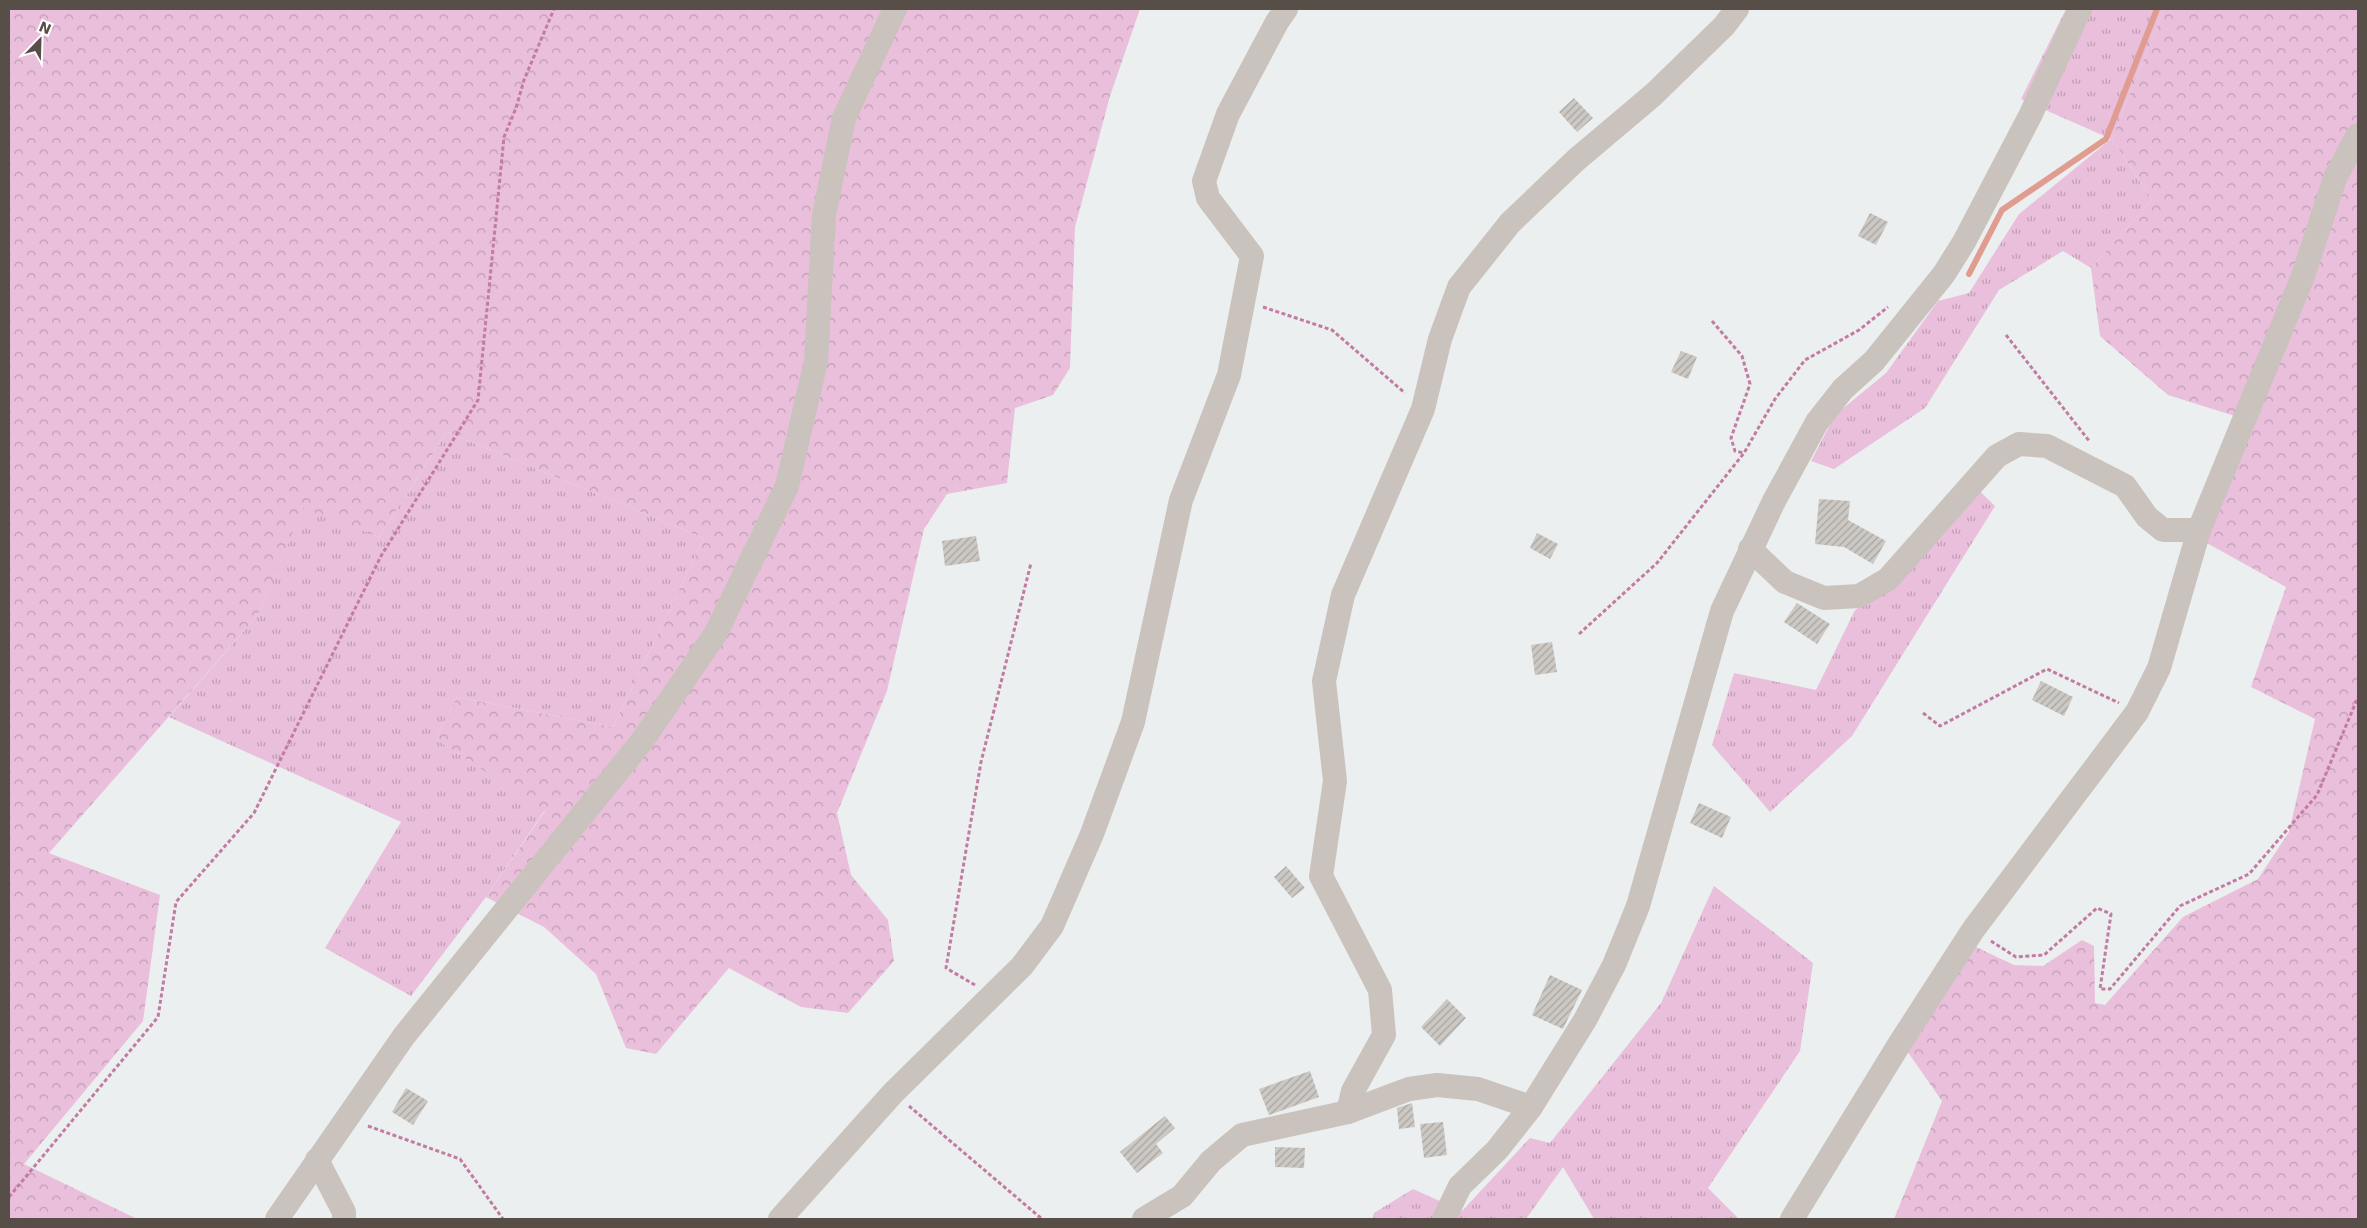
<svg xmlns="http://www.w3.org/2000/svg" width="2367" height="1228" font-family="'DejaVu Sans',sans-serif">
  <defs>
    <pattern id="grass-tufts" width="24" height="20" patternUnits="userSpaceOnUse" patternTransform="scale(1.25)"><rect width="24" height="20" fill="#e9bfdb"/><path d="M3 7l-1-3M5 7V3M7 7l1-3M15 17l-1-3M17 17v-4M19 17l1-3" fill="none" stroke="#c09db3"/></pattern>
    <pattern id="forest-crowns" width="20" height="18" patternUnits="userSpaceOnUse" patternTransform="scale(1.25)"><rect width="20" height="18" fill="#e9bfdb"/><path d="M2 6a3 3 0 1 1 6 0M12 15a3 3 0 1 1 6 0" fill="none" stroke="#c09db3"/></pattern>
    <pattern id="building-hatch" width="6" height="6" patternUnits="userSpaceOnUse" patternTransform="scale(1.25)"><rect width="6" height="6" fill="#ccc8c4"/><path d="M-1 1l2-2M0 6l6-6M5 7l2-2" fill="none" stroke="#a8a5a1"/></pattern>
  </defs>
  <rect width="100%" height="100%" fill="#ecefef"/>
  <g fill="url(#grass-tufts)">
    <polygon points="2066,9 2164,9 2112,139 2152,200 2091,268 2063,251 1999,290 1925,408 1834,469 1811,461 1835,415 1886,373 1938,301 1969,293 2019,214 2111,139 2021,99"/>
    <polygon points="447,432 704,538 613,727 457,697 436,739 545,810 486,897 411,996 325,948 401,822 169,717 258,615 303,507 379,537"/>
    <polygon points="1965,477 1995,506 1852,736 1770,812 1712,745 1734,673 1816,690 1854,612"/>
    <polygon points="1714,886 1813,963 1800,1051 1708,1188 1739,1219 1594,1219 1563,1167 1526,1219 1372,1219 1374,1213 1413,1189 1462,1211 1530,1138 1550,1143 1661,1003"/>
  </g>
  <g fill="url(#forest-crowns)">
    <polygon points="9,9 1140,9 1110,96 1075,227 1070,368 1053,395 1015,408 1007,483 947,494 924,529 887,691 837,813 851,875 888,920 894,961 848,1013 801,1007 729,968 656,1054 626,1048 596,974 544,927 486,897 545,811 436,739 457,697 613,727 704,538 447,432 379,537 303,508 258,615 49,853 160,895 143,1021 24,1164 137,1219 9,1219"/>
    <polygon points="2164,9 2358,9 2358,1219 1894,1219 1942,1101 1907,1051 1976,947 2014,965 2043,966 2082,940 2094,946 2095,1003 2105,1005 2183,917 2258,879 2289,832 2315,719 2251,687 2286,587 2205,542 2254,422 2168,395 2100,336 2091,268 2152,200 2112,139"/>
  </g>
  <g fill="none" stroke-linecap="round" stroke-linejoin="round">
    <polyline stroke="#e19c91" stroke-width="6" points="1969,274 2002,210 2106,139 2157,9"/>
  </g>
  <g fill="url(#building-hatch)">
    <polygon points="1574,98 1593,118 1577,132 1559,112"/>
    <polygon points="1870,213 1888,222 1876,245 1858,236"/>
    <polygon points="1681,351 1697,357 1688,379 1671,372"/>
    <polygon points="1819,499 1850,501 1848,520 1886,541 1873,564 1844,547 1815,544"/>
    <polygon points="1537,533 1558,544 1550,559 1530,548"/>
    <polygon points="976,536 980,561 945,566 942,541"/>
    <polygon points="1797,603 1830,624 1817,644 1784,622"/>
    <polygon points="1552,642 1557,672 1535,675 1531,645"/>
    <polygon points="2041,681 2073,697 2064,716 2032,700"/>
    <polygon points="1699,803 1731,817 1722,838 1690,823"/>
    <polygon points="1286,866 1305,888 1292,898 1274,877"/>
    <polygon points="1550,975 1582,990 1563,1029 1532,1015"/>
    <polygon points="1447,999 1466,1018 1440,1046 1421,1027"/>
    <polygon points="1310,1071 1319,1097 1269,1115 1259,1089"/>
    <polygon points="406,1088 428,1101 413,1125 392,1112"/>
    <polygon points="1412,1103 1415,1127 1399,1129 1397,1108"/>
    <polygon points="1165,1116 1175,1128 1156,1144 1163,1153 1137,1173 1120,1152"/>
    <polygon points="1443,1122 1447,1155 1424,1158 1420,1124"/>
    <polygon points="1275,1147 1305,1148 1304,1168 1275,1167"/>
  </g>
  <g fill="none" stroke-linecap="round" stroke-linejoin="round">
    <g stroke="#c27ba3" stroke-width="3" stroke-dasharray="4 2.5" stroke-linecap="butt">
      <polyline points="1263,307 1332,330 1405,393"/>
      <polyline points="1712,321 1742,356 1750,384 1731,438 1735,451 1744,453"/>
      <polyline points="2006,335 2090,442"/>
      <polyline points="1579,634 1657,563 1744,453 1775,399 1805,360 1859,330 1888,307"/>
      <polyline points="1923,713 1940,726 2047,669 2119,703"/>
      <polyline points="1991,941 2016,957 2044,955 2097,908 2111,914 2100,989 2110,989 2180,906 2249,874 2317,795 2358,697"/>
      <polyline points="975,985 946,968 981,762 1031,563"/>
      <polyline points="909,1106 1042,1219"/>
      <polyline points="368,1126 460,1159 503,1219"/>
      <polyline points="9,1197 158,1017 176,902 254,813 381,556 478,400 504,137 516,108 524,80 554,9"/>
    </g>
    <g stroke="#cac2bc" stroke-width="24">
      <polyline points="1750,549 1785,582 1824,598 1859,596 1888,579 1997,456 2019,444 2047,446 2125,486 2147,517 2163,530 2199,530"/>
      <polyline points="1348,1112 1353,1091 1384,1035 1380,990 1321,876 1335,781 1324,681 1343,595 1423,409 1440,339 1459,287 1510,223 1576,160 1653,95 1724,26 1737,9"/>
      <polyline points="317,1160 344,1212 344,1219"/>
      <polyline points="277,1219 404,1036 642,741 716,633 787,486 816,361 824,215 844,118 895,9"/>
      <polyline points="780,1219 893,1093 1022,966 1052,926 1092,834 1133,722 1181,500 1229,375 1252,256 1208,198 1204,181 1228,114 1277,22 1286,9"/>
      <polyline points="1144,1219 1182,1196 1211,1161 1242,1135 1348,1112 1409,1089 1437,1085 1478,1089 1531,1107"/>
      <polyline points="1444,1219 1460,1186 1497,1150 1531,1107 1585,1020 1614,965 1638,906 1722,611 1774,501 1817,422 1843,389 1874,361 1944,274 1964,242 2030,116 2080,9"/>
      <polyline points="1792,1219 1900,1043 1973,930 2137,712 2159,668 2199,530 2303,276 2335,178 2358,135"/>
    </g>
  </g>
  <rect width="2367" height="1228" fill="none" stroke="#574e47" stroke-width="20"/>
  <g transform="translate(40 40) rotate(23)" stroke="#ffffff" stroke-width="4" paint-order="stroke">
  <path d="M0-4L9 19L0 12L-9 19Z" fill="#574e47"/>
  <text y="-8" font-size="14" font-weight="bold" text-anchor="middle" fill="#574e47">N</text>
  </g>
</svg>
